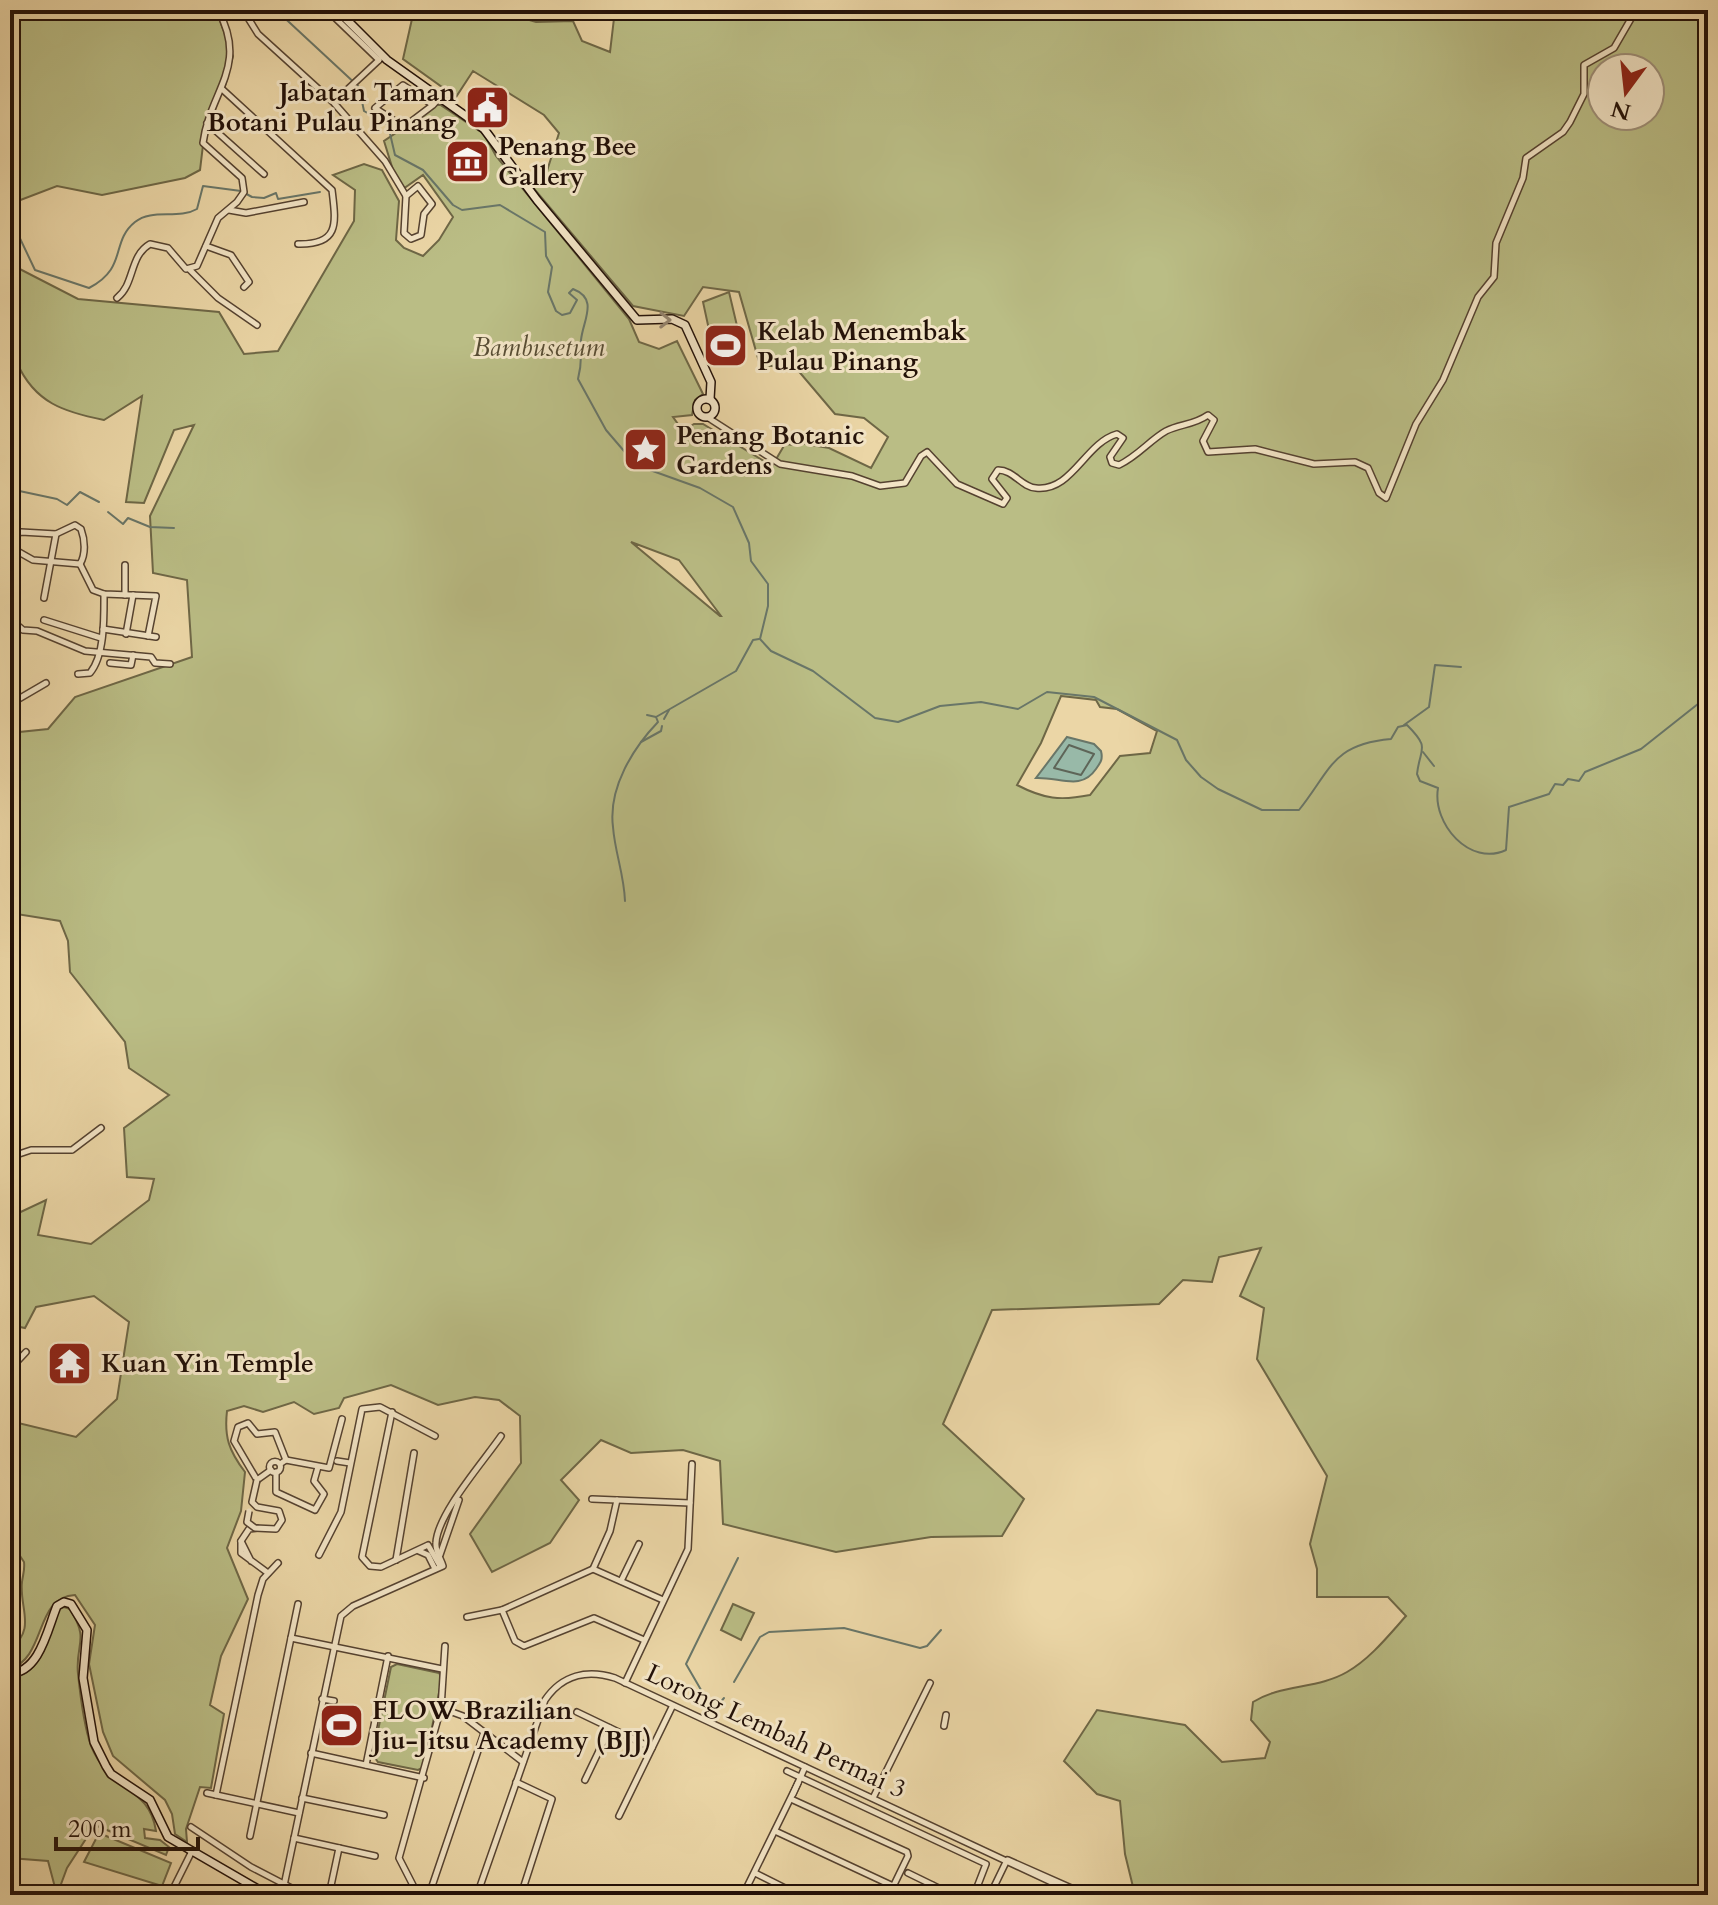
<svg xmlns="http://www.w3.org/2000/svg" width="1718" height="1905" font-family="Cardo,serif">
  <rect width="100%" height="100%" fill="#ebd6a6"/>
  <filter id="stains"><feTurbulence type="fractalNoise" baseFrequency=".0025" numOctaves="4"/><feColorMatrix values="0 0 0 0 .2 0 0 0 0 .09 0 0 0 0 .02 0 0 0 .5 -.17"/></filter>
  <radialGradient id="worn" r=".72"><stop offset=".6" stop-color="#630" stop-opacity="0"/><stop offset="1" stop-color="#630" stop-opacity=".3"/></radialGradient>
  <g fill="#babd85" stroke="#6e6746" stroke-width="2" fill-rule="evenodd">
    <polygon points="10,10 216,10 233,56 225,86 206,120 200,170 185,178 102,195 57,186 10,204"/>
    <path d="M414 10H496L536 22 573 21 582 41 610 52 615 10H1708V1895H1135L1125 1854 1120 1801 1097 1794 1064 1761 1097 1710 1185 1725 1222 1762 1265 1758 1270 1742 1251 1720 1253 1702C1281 1684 1318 1689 1347 1672 1370 1659 1389 1635 1406 1616L1388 1597H1317V1569L1310 1544 1327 1476 1257 1359 1264 1308 1240 1296 1261 1248 1219 1257 1212 1282 1183 1280 1159 1304 992 1310 943 1424 1024 1499 1002 1536 931 1537 836 1552 723 1524 720 1461 683 1450 631 1453 601 1440 561 1480 579 1500 550 1543 492 1572 470 1534 521 1463 520 1416 499 1400 475 1397 438 1405 391 1385 344 1398 339 1408 314 1414 294 1402 263 1412 244 1406 227 1411C224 1437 229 1451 245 1472L241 1511 227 1548 248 1599 221 1656 210 1705 224 1714 211 1788 200 1787 186 1829 187 1842 175 1834 172 1814 165 1800 113 1756 103 1732 89 1664 95 1625 75 1595C34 1597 47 1657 10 1669V1649C37 1629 19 1608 22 1582 23 1574 25 1570 24 1562L18 1553 10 1552V1421L76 1437 117 1399 129 1322 94 1296 36 1307 25 1328 10 1325V1217L46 1200 38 1235 91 1244 149 1200 154 1179 127 1177 124 1128 169 1095 129 1068 125 1042 70 972 68 941 60 921 10 913V808L17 804 19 778 10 770V733L48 729 75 697 192 657 187 580 153 573 150 516 194 425 174 430 144 503 126 502 142 396 104 420C64 412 35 403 17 363L10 366V264L78 299 219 312 244 354 278 351 354 221 355 190 333 175 364 164 382 170 399 201 396 240 404 248 423 256 439 240 453 217 423 175 403 189 393 170 384 141 439 104 484 134 496 156 629 319 639 342 659 349 677 341 703 394 695 400 692 415 673 417 683 431 694 424H703L772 466 785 444 793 445 794 442 829 448 871 468 888 437 864 418 835 414 796 368 760 365 739 292 703 287 684 316 633 306 530 184 547 171 559 133 544 115 473 71 456 97 403 59ZM1602 68H1650V116H1602ZM631 542 679 560 721 616H720ZM1061 696 1096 700 1100 707 1117 709 1157 731 1150 753 1120 756 1090 795C1060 801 1044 799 1017 785L1041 743Z"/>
    <polygon points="729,292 738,330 711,339 703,302"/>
    <polygon points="733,1604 754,1613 741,1640 721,1630"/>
    <path d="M64 1607 70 1609C90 1641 75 1643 78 1674 80 1693 85 1729 91 1746 110 1793 149 1785 156 1831L144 1829 145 1838 160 1840 169 1847 166 1855 95 1825 67 1868 57 1895 48 1861 10 1858V1678C44 1675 48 1634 59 1609Z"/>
    <polygon points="397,1664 439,1673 442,1678 424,1767 418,1770 378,1762 373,1755 391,1667"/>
    <polygon points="99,1833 171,1863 162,1886 84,1862"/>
  </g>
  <path fill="#98b9a8" stroke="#697668" stroke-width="2" d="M1067 737 1094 744 1101 751C1103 759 1101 762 1096 769 1081 791 1060 777 1036 778Z"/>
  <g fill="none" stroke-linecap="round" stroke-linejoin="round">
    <polygon stroke="#5e6558" stroke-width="2" points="1069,745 1094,754 1081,775 1054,768"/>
    <g stroke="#697668" stroke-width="2">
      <path d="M276 10 359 87 364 111 388 125 395 155 423 170 453 205 462 210 500 205 545 232 546 256 552 267 548 292 556 311 562 315 570 313 577 300 569 293 573 289C599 299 583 320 581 340 580 358 583 359 578 379L606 430 636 465 700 488 733 507 749 543 751 561 768 584V606L760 639 771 651 813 671 875 718 898 722 940 706 981 702 1018 709 1047 692 1094 697 1177 740 1186 760 1201 777 1218 789 1262 810H1299C1331 770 1332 744 1391 739L1398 727 1407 725C1431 749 1420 747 1417 774L1420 781 1438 788C1432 824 1470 867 1506 850L1509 807 1549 794 1555 784 1563 785 1568 779 1579 781 1585 772 1641 749 1708 696"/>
      <path d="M10 226 16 230 35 270 89 288C128 268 110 242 135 222 152 208 178 220 197 209L203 186 241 191 252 197 264 198 276 193 278 199 320 192"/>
      <polyline points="10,489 57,499 67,505 80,492 99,502"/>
      <polyline points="108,512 123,524 128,518 150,527 174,528"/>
      <polyline points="647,715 656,717"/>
      <polyline points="664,719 669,710"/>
      <polyline points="1404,725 1429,707 1435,665 1461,667"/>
      <polyline points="641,742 661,731 662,726"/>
      <polyline points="1423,752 1434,766"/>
      <path d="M625 901C624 874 615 853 613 827 608 788 633 748 658 722L656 717 736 671 753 640 759 639"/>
      <polyline points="734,1682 760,1637 769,1632 844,1628 920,1648 927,1646 941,1630"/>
      <polyline points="719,1704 724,1698"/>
      <polyline points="714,1718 715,1714 686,1664 738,1558"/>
    </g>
    <defs>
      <g id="street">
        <polyline points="243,10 258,34 334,103 385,161 406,196"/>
        <polyline points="327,10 379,60"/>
        <path d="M222 89 332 190C336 223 340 245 298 244"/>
        <polyline points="334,102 379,60"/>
        <polyline points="433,105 404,127 375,108 403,85 433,105 439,98"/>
        <polyline points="207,123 264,174"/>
        <polygon points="418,186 432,204 424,214 421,235 411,239 404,233 406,196"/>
        <polyline points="229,210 246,213 304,202"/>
        <polyline points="206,246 231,255 249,282 244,287"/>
        <polyline points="190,270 218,298 257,325"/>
        <path d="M117 298C135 284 129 256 150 244L168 248 186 269 197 266 218 218 237 202 244 192 242 178 203 143C210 90 249 67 218 10"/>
        <path d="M707 417 780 464 852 476 880 486 905 483 921 456 927 452 957 484 1003 504 1007 498 992 479 998 470C1014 470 1021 487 1036 488 1072 492 1085 443 1117 434L1123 438 1110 457 1112 463 1119 465C1138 456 1150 440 1166 431 1180 424 1194 425 1208 415L1214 420 1203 441 1208 452 1255 449 1314 464 1355 462 1368 468 1379 493 1386 498 1416 424 1443 380 1478 297 1494 277 1496 243 1523 178 1526 158 1563 132 1570 122 1584 94V65L1614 48 1636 10"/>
        <path d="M10 538 21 532 56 534 75 525 81 529C85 540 86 554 80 564"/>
        <polyline points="10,547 33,560 80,564"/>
        <polyline points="80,564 93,590 104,594 156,596 148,636"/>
        <polyline points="125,595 125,565"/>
        <polyline points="44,598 56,534"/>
        <polyline points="10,619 23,630 37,631 85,651 151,657 155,663 170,664"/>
        <polyline points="44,620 101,638"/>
        <polyline points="103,629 156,637"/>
        <polyline points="126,634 133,595"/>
        <polyline points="110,663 131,665 133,655"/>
        <path d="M78 674 90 673C105 655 104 617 104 594"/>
        <polyline points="10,704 46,683"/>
        <polyline points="10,1157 31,1150 72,1150 101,1128"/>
        <polyline points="10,1369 26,1352"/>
        <polyline points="392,1412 362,1557 370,1566 381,1567 428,1545 440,1566"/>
        <polyline points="337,1461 350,1463"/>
        <circle cx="275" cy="1467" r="5.5"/>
        <polyline points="280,1464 286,1460 329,1468 342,1419"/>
        <polyline points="271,1470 257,1480 234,1441 238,1427 248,1423 257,1434 275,1432 286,1460"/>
        <polyline points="276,1472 276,1492 315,1510 324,1494 314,1481 318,1467"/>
        <polyline points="592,1499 690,1503"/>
        <polyline points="241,1541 249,1529 257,1528"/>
        <polyline points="419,1551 428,1555 435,1569"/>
        <polyline points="319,1555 341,1512 362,1409 380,1407 435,1436"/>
        <polyline points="440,1555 459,1500"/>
        <polyline points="396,1560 414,1453"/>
        <polyline points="251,1561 241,1541 241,1553 268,1573"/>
        <polyline points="593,1569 610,1531 617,1500"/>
        <polyline points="621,1581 639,1544"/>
        <polyline points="502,1610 515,1641 524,1646 594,1618 644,1640"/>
        <polyline points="467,1617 502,1610 593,1569 663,1600"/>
        <polyline points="291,1638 442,1669"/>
        <polyline points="625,1683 688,1549 692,1464"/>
        <polyline points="322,1699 334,1701"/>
        <polyline points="441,1708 463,1716 523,1762"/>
        <polyline points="577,1712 652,1748"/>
        <polyline points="944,1726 946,1715"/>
        <polyline points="311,1753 424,1778"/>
        <polyline points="366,1765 388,1656"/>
        <polyline points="787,1771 986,1864 974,1895"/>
        <polyline points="585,1780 610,1728"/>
        <polyline points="516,1782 552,1799 521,1895"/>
        <polyline points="207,1793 299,1813"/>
        <polyline points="793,1794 805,1767"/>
        <polyline points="216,1795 258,1595 263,1579 278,1563"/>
        <polyline points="302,1798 384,1815"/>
        <polyline points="873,1798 930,1683"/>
        <polyline points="791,1799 907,1852 908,1856 889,1895"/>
        <polyline points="619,1816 672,1707"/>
        <polyline points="191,1827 251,1867 305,1895"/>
        <polyline points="775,1831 893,1886"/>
        <polyline points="250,1836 298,1604"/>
        <polyline points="294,1838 375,1856"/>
        <polyline points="1008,1860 1087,1895"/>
        <polyline points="755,1873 799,1895"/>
        <polyline points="908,1873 953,1895"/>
        <polyline points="10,1887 25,1895"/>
        <polyline points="170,1895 191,1853"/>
        <path d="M282 1895 341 1616 353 1606 443 1566C441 1559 435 1551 436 1543 437 1514 484 1461 501 1436"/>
        <polyline points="329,1895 339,1848"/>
        <polyline points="418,1895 399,1858 441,1708 445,1646"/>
        <polyline points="429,1895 484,1733"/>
        <path d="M477 1895 545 1700C562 1675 587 1669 615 1678L1079 1895"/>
        <polyline points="743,1895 798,1783"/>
        <polyline points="927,1895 932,1885"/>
        <polyline points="990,1895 1007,1860"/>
      </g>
      <g id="secondary">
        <polyline points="337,10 387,60 484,129 537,200 637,320 672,319 685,325 711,382 710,399"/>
        <circle cx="706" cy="408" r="9"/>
        <path d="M10 1673C40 1673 48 1627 57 1606L64 1602 71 1604 87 1630 83 1678 94 1742 106 1766 111 1774 150 1800 168 1837 268 1895"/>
      </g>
    </defs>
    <use href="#street" stroke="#554230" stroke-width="8"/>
    <use href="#secondary" stroke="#231108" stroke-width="10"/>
    <use href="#street" stroke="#f2e4c5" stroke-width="5"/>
    <use href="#secondary" stroke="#f2e4c5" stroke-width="7"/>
    <defs>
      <polyline id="street-bridge" points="249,1511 247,1522 255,1528 276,1529 282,1520 279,1511 257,1507 252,1502 257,1480"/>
    </defs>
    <use href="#street-bridge" stroke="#554230" stroke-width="8" stroke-linecap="butt"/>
    <use href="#street-bridge" stroke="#f2e4c5" stroke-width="5"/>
  </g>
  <defs><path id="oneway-chevron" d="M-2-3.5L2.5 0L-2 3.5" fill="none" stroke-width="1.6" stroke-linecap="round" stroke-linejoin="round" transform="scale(2)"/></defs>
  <use stroke="#958570" href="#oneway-chevron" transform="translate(665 320) rotate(1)"/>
  <defs>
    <symbol id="civic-square" viewBox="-11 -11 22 22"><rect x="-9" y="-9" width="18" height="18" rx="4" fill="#8f2418" stroke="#f2e4c5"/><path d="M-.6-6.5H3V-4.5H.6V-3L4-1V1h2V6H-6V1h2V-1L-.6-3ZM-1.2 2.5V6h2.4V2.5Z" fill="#fff"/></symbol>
    <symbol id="museum-square" viewBox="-11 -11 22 22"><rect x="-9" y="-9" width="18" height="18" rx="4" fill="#8f2418" stroke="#f2e4c5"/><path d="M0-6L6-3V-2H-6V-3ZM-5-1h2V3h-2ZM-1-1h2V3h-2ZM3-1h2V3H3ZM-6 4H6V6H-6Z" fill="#fff"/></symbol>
    <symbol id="stadium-square" viewBox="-11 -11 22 22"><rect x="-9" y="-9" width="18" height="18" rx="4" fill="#8f2418" stroke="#f2e4c5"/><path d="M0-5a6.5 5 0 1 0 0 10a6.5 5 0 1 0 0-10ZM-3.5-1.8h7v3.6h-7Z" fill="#fff"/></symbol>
    <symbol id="sight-square" viewBox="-11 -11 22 22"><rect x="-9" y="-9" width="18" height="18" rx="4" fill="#8f2418" stroke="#f2e4c5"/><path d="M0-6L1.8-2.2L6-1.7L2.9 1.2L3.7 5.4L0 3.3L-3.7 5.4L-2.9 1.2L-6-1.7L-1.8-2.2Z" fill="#fff"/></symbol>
    <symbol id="temple-square" viewBox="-11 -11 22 22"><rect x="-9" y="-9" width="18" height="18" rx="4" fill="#8f2418" stroke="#f2e4c5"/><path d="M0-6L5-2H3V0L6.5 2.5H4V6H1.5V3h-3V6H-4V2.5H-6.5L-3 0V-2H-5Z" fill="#fff"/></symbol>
  </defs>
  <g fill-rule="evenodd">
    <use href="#civic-square" x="462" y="82" width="51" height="51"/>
    <use href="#museum-square" x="442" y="136" width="51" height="51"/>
    <use href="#stadium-square" x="700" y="320" width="51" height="51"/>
    <use href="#sight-square" x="620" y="424" width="51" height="51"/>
    <use href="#temple-square" x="44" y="1338" width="51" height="51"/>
    <use href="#stadium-square" x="316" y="1700" width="51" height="51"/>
  </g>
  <g text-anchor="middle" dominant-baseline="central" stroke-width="6" stroke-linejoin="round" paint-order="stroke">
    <g font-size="26" font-weight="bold" fill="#231108" stroke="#f2e4c5" text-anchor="start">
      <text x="456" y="92" text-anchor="end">Jabatan Taman<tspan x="456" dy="30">Botani Pulau Pinang</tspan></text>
      <text x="498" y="146">Penang Bee<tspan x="498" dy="30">Gallery</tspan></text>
      <text x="757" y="331">Kelab Menembak<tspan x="757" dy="30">Pulau Pinang</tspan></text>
      <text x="676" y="435">Penang Botanic<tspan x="676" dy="30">Gardens</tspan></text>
      <text x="101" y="1363">Kuan Yin Temple</text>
      <text x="372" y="1710">FLOW Brazilian<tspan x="372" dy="30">Jiu-Jitsu Academy (BJJ)</tspan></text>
    </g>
    <g font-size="26" font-style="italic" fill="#584d34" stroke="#f2e4c5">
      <text x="539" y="347">Bambusetum</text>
    </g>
    <g font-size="26" fill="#231108" stroke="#f2e4c5">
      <text transform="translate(776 1731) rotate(25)">Lorong Lembah Permai 3</text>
    </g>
  </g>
  <rect width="1718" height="1905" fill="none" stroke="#ebd6a6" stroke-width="40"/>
  <rect x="12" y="12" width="1694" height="1881" fill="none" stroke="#231108" stroke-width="4"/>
  <rect x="20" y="20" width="1678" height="1865" fill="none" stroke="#231108" stroke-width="2"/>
  <g transform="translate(1626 92) rotate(195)"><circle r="38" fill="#f2e4c5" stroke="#9f9079" stroke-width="2"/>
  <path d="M0-6L14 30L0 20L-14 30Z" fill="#8f2418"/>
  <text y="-12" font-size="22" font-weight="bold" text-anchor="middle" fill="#231108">N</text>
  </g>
  <path d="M56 1837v12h142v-12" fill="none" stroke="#231108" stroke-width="4"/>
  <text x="68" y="1837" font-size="24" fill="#231108" stroke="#f2e4c5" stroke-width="6" paint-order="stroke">200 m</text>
  <rect width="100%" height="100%" filter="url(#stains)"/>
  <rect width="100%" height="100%" fill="url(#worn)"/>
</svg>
